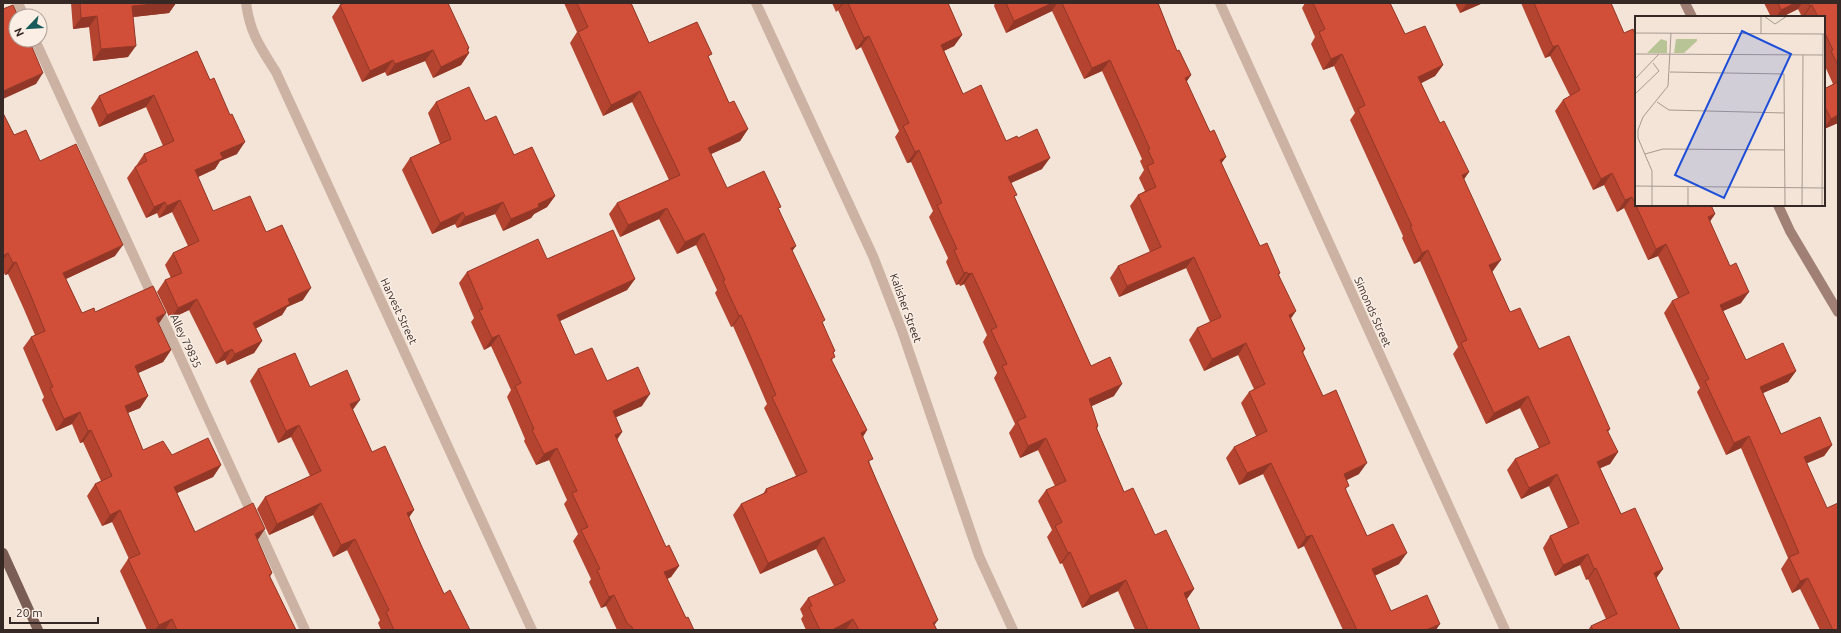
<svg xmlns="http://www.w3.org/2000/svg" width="1841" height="633" font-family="Ubuntu,sans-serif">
  <rect width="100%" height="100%" fill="#f3e4d7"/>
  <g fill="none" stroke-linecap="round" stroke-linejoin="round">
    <g stroke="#ccb2a3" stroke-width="10">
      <polyline points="18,3 24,16"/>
      <polyline points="35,40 305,630"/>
    </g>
    <g stroke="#ccb2a3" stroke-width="10">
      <path d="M246 3C250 33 260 47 276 72L532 630"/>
      <polyline points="756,3 873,256 902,331 979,556 1013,630"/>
      <polyline points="1220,3 1505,630"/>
    </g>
    <g stroke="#a08074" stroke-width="10">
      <polyline points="1685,3 1692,17"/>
      <polyline points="1778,205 1790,231 1838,312"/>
    </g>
    <polyline stroke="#7a5e55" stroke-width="10" points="3,553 38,630"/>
  </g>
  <g fill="#b44430">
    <polygon points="71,3 176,3 169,13 133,17 128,57 93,61 89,27 73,29"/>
    <polygon points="564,3 631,3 649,43 709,59 729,103 748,129 740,141 711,154 727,188 779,209 792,251 823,323 834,353 832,361 867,430 863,437 870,464 937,630 806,630 801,619 803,616 800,609 808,598 834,586 816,549 760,574 733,515 741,504 763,494 766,489 796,476 764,408 767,404 752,369 733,326 731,327 715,293 717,290 696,245 677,254 659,219 620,237 609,214 617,203 669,180 632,102 603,116 570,43 577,32"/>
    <polygon points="832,3 948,3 962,35 954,46 944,51 963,94 1006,141 1018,138 1042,169 1011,183 1015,198 1091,366 1114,396 1091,406 1098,426 1097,429 1124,492 1155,535 1194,589 1187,599 1200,630 1135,630 1118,591 1082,608 1062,563 1060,564 1047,537 1052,530 1038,501 1046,490 1055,486 1038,450 1020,458 1009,433 1015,424 994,378 997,373 983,342 987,335 964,284 960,286 959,284 956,285 946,262 948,258 929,217 933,211 911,162 907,163 895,137 899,131 861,47 856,50 838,10 836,12"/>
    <polygon points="995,3 1158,3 1177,51 1191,75 1186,82 1210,132 1226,157 1221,163 1260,246 1280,273 1279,275 1291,319 1305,349 1303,353 1359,474 1347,480 1346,491 1367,536 1399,564 1374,576 1391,611 1436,630 1343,630 1304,546 1298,549 1263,474 1239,485 1226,458 1234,447 1256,436 1241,403 1249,392 1254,389 1238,355 1204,371 1189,340 1197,328 1210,322 1186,268 1119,297 1110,278 1118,266 1150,252 1130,206 1138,195 1145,191 1139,178 1144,170 1140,161 1142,159 1102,71 1084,79 1052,11 1006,33 994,6"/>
    <polygon points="1305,3 1390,3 1405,34 1443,65 1435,76 1421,83 1464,179 1493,271 1492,272 1510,312 1539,349 1610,429 1608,432 1618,452 1610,464 1600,468 1621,514 1663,569 1656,578 1680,630 1588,630 1591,626 1606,619 1588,579 1586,580 1580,565 1555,576 1543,548 1550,536 1568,528 1549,486 1521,499 1507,470 1515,459 1539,448 1520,408 1486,424 1453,354 1458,347 1420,261 1414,264 1402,238 1403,236 1350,120 1355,113 1334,66 1323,70 1311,44 1315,37 1302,8"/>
    <polygon points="1455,3 1483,3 1460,13"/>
    <polygon points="1521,3 1611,3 1636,205 1715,214 1710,221 1741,303 1723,311 1746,360 1796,371 1788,382 1763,393 1781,434 1832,445 1824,456 1807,463 1838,630 1820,630 1800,589 1792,593 1781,569 1788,558 1741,448 1726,455 1697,392 1700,388 1664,313 1672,301 1678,298 1658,256 1648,260 1624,208 1617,212 1604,185 1593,190 1555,111 1563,100 1570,96 1550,56 1545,58"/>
    <polygon points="1764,3 1838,3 1838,123 1824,129 1824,89 1833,84 1824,64 1825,61 1824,59 1824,17 1804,17 1804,16 1802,17 1798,9 1782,17 1771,17"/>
    <polygon points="340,5 469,48 468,51 469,53 461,65 433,78 425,61 387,76 385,72 362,82 332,17"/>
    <polygon points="197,51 237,154 220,161 215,169 198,177 213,211 266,232 303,300 287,307 282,315 256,328 262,341 254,353 227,365 225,360 216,364 189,310 170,319 157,292 165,280 171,278 165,265 173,253 188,246 172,212 159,218 157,213 146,218 127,178 135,167 136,167 136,166 144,154 163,146 146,107 99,127 91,108 99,96"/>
    <polygon points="436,102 485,121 514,155 555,196 547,207 534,214 531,218 503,231 495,214 457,228 455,224 432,234 402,170 410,158 440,144 428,113"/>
    <polygon points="3,113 14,135 40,161 115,256 66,279 82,313 95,312 158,324 171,350 163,362 138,373 148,396 140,408 128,413 143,450 172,455 221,465 213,477 177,493 195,532 257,540 272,573 270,577 296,630 147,630 120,571 128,559 129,559 112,522 102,526 87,496 95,484 101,481 83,442 80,443 72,424 56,431 42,400 44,397 23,348 31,337 35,335 23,307 8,274 5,275 3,271"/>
    <polygon points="547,259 635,279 627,290 560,321 575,355 607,381 642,406 616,417 622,432 617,440 666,547 679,566 671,577 667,579 686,618 694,630 617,630 606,606 601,608 589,582 591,579 573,541 578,534 564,504 567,500 549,460 536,465 524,441 525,439 507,397 511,390 491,346 484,350 471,322 474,318 459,283 467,272"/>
    <polygon points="258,369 310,387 353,410 372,452 414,510 409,517 422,547 444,594 470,630 381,630 378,623 380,620 347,550 333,557 313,515 269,535 257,509 265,497 310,476 291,437 278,443 250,381"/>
  </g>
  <g fill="#923727">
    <polygon points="164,3 176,3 169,13 124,18 132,6"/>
    <polygon points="842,3 844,3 838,10 836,12"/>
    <polygon points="1052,3 1057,3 1052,11 1006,33 1014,21"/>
    <polygon points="1467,3 1483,3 1460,13"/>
    <polygon points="1795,3 1802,3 1798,9 1782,17 1776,17 1781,10"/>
    <polygon points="1812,5 1804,16 1802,17 1810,6"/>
    <polygon points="97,16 89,27 73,29 81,18"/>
    <polygon points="962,35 954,46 933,56 941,45"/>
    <polygon points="869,36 861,47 856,50 864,38"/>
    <polygon points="1558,45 1550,56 1545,58 1553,47"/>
    <polygon points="136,46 128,57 93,61 101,49"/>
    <polygon points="469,48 464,56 469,53 461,65 433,78 441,67"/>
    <polygon points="433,50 425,61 387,76 395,64"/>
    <polygon points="1342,54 1334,66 1323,70 1331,59"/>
    <polygon points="393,60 385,72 362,82 370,71"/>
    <polygon points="1110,60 1102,71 1084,79 1092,68"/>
    <polygon points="1443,65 1435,76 1410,89 1418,77"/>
    <polygon points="43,73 36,84 3,99 3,91"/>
    <polygon points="1191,75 1183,87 1185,78"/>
    <polygon points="640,91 632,102 603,116 611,105"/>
    <polygon points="154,95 146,107 99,127 107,115"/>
    <polygon points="1838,115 1838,123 1824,129 1824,128 1831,119"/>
    <polygon points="748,129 740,141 700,159 708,148"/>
    <polygon points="245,142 237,154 220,161 215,169 187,182 195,170 220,153"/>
    <polygon points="919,150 911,162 907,163 915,152"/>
    <polygon points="1226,157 1218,168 1220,160"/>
    <polygon points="1050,158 1042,169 1000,188 1008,177"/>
    <polygon points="1469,172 1461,184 1462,175"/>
    <polygon points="1612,173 1604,185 1593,190 1601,179"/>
    <polygon points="555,196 547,207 534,214 531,218 503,231 511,219 538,204"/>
    <polygon points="1632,197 1624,208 1617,212 1625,200"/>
    <polygon points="180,200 172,212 159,218 167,206"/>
    <polygon points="165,202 157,213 146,218 154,207"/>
    <polygon points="503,202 495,214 457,228 465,217"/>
    <polygon points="667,208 659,219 620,237 628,225"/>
    <polygon points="463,212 455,224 432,234 440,223"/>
    <polygon points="1715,214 1707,226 1708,217"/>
    <polygon points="704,233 696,245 677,254 685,242"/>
    <polygon points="1666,244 1658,256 1648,260 1656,249"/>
    <polygon points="123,245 115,256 55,284 63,273"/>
    <polygon points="796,246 788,257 791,248"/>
    <polygon points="1428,250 1420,261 1414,264 1422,253"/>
    <polygon points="8,253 3,260 3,256"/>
    <polygon points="1194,257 1186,268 1119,297 1127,286"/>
    <polygon points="1501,260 1493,271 1481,277 1489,265"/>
    <polygon points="16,262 8,274 5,275 13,263"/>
    <polygon points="967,272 959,284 956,285 964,273"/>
    <polygon points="972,273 964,284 960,286 968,274"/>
    <polygon points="635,279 627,290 549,326 557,315"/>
    <polygon points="311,288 303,300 287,307 282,315 245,334 253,323 288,299"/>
    <polygon points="1749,292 1741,303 1712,316 1720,305"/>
    <polygon points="197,299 189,310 170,319 178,308"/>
    <polygon points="1296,311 1288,323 1289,315"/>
    <polygon points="166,313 158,325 156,318"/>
    <polygon points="741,315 733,326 731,327 739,316"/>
    <polygon points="499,335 491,346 484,350 492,338"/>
    <polygon points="262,341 254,353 227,365 235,354"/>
    <polygon points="1246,343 1238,355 1204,371 1212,359"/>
    <polygon points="232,349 225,360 216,364 224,353"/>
    <polygon points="171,350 163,362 127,378 135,366"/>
    <polygon points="1796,371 1788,382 1752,398 1760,387"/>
    <polygon points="1122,384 1114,396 1081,411 1089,399"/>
    <polygon points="650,394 642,406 605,422 613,411"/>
    <polygon points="148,396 140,408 117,417 125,406"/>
    <polygon points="1528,396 1520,408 1486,424 1494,413"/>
    <polygon points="360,400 352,411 350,404"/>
    <polygon points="80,412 72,424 56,431 64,419"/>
    <polygon points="299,425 291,437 278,443 286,431"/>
    <polygon points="91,430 83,442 80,443 88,431"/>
    <polygon points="867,430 859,442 861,433"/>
    <polygon points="622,432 614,443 615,435"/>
    <polygon points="1749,436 1741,448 1726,455 1734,443"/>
    <polygon points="1046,438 1038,450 1020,458 1028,446"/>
    <polygon points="1832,445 1824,456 1796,468 1804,457"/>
    <polygon points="557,448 549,460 536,465 544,454"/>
    <polygon points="1618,452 1610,464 1589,473 1597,462"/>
    <polygon points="1271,463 1263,474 1239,485 1247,473"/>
    <polygon points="1367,463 1359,474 1336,485 1344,474"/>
    <polygon points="221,465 213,477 166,498 174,487"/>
    <polygon points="1557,474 1549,486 1521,499 1529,488"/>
    <polygon points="321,503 313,515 269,535 277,524"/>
    <polygon points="120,510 112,522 102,526 110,515"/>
    <polygon points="414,510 406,522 407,513"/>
    <polygon points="265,529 257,541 255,534"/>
    <polygon points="1312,535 1304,546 1298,549 1306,537"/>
    <polygon points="824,537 816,549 760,574 768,563"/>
    <polygon points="355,539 347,550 333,557 341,545"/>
    <polygon points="1070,552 1062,563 1060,564 1068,553"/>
    <polygon points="1407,553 1399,564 1364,581 1372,569"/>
    <polygon points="1588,554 1580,565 1555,576 1563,565"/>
    <polygon points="679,566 671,577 656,584 664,572"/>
    <polygon points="1596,568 1588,579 1586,580 1594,569"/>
    <polygon points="1663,569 1655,580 1654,573"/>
    <polygon points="1808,578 1800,589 1792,593 1800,581"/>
    <polygon points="1126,580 1118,591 1082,608 1090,596"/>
    <polygon points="1194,589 1186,600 1184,593"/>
    <polygon points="614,595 606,606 601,608 609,597"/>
    <polygon points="172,619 165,630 155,630 159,625"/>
    <polygon points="853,619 846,630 832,630"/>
    <polygon points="938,620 931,630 933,623"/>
    <polygon points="1440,624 1436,630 1426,630"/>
  </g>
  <g fill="#d14f38" stroke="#923727">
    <polygon points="80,3 164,3 132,6 136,46 101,49 97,16 81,18"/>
    <polygon points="345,3 448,3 469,48 467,49 469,53 441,67 433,50 395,64 393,60 370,71 340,5"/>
    <polygon points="577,3 631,3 649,43 697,22 712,54 708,56 729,103 734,101 748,129 708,148 727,188 764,171 781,207 778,208 796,246 791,248 825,320 822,322 835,351 833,352 835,357 831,359 867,430 861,433 873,459 868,461 938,620 933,623 937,630 859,630 853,619 832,630 820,630 809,607 812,606 808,598 845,581 824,537 768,563 741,504 767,492 766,489 807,472 772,397 776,395 760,358 741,315 739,316 723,281 725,280 704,233 685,242 667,208 628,225 617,203 680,175 640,91 611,105 578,32 588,27"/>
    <polygon points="848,3 948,3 962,35 941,45 963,94 981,85 1006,141 1017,136 1018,138 1037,129 1050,158 1008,177 1017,195 1014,196 1091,366 1110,357 1122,384 1089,399 1098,426 1096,427 1124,492 1133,488 1155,535 1166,530 1194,589 1184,593 1200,630 1148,630 1126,580 1090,596 1070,552 1068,553 1055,526 1062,522 1046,490 1066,481 1046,438 1028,446 1017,421 1026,417 1002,366 1007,364 991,330 997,327 972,273 968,274 967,272 964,273 954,250 957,249 956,247 937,205 942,203 919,150 915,152 903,126 909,123 869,36 864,38"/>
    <polygon points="1006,3 1052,3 1014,21"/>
    <polygon points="1062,3 1158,3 1177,51 1179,50 1191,75 1185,78 1210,132 1214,130 1226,157 1220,160 1260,246 1267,243 1280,273 1278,274 1296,311 1289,315 1305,349 1302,351 1323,396 1336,390 1367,463 1344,474 1349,486 1345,488 1367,536 1393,524 1407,553 1372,569 1391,611 1427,595 1440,624 1426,630 1357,630 1312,535 1306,537 1271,463 1247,473 1234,447 1267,431 1249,392 1265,384 1246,343 1212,359 1197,328 1221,317 1194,257 1127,286 1118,266 1161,247 1138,195 1156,187 1147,166 1154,163 1148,150 1150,149 1110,60 1092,68"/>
    <polygon points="1313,3 1390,3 1405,34 1425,26 1443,65 1418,77 1440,123 1444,121 1469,172 1462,175 1501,260 1489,265 1510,312 1520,308 1539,349 1569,336 1610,429 1607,430 1618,452 1597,462 1621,514 1635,508 1663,569 1654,573 1680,630 1593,630 1591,626 1617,614 1596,568 1594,569 1588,554 1563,565 1550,536 1579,523 1557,474 1529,488 1515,459 1550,443 1528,396 1494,413 1461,343 1467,340 1428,250 1422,253 1410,226 1412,226 1358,109 1365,105 1342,54 1331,59 1319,32 1325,29"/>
    <polygon points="1534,3 1611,3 1624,33 1633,29 1636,37 1636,205 1711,205 1715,214 1708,217 1730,266 1736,263 1749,292 1720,305 1746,360 1783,343 1796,371 1760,387 1781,434 1820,417 1832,445 1804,457 1827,508 1838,503 1838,630 1833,630 1808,578 1800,581 1789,557 1799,553 1749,436 1734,443 1705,381 1709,379 1672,301 1689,293 1666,244 1656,249 1632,197 1625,200 1612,173 1601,179 1563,100 1580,90 1558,45 1553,47"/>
    <polygon points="1778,3 1795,3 1781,10"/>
    <polygon points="1808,3 1838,3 1838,65 1831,51 1833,50 1824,31 1824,17 1818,17 1812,5 1810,6"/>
    <polygon points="13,5 18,16 16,16 16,40 29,40 43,73 3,91 3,9"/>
    <polygon points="197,51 210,80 214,78 230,115 232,114 245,142 220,153 223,158 195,170 213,211 250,196 266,232 282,225 311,288 288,299 290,304 253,323 262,341 235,354 232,349 224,353 197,299 178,308 165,280 182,273 173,253 199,241 180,200 167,206 165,202 154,207 135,167 147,161 144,154 174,141 154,95 107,115 99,96"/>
    <polygon points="1838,82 1838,115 1831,119 1824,105 1824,89"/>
    <polygon points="469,87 485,121 496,116 514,155 532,147 555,196 538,204 539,207 511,219 503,202 465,217 463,212 440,223 410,158 451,139 436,102"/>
    <polygon points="3,113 14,135 26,130 40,161 76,144 123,245 63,273 82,313 94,308 95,312 153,286 166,313 156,318 171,350 135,366 148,396 125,406 143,450 163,441 172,455 208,438 221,465 174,487 195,532 253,503 265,529 255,534 272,573 269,575 296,630 177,630 172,619 159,625 128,559 140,554 120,510 110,515 95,484 112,476 91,430 88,431 80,412 64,419 50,388 53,387 31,337 45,331 31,296 16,262 13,263 8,253 3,256"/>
    <polygon points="613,230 635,279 557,315 575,355 592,348 607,381 638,367 650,394 613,411 622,432 615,435 666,547 669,545 679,566 664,572 686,618 688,617 694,630 633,630 632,627 627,623 614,595 609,597 597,570 600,569 581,530 588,527 572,493 577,491 557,448 544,454 532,430 534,429 515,386 521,383 499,335 492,338 479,310 483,309 467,272 538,239 547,259"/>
    <polygon points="295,353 310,387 347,370 360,400 350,404 372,452 385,446 414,510 407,513 422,547 444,594 450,590 470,630 394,630 386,612 389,610 355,539 341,545 321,503 277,524 265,497 321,471 299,425 286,431 258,369"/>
  </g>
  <g text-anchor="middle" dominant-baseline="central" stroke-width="3" stroke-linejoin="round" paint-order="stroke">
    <g font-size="11" fill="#362925" stroke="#fbeee4">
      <text transform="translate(906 308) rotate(70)">Kalisher Street</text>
      <text transform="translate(399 311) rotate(65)">Harvest Street</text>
      <text transform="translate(1373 312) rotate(66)">Simonds Street</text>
      <text transform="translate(186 341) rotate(65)">Alley 79835</text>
    </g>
  </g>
  <g transform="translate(1635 16)">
    <rect width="190" height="190" fill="#f3e4d7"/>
    <path d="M26 23 32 25V37H12ZM41 23H62V25L49 37H39Z" fill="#b9c496"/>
    <path fill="none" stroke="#a79990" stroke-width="1" d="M126 0V18M129 0 140 8 152 0M0 17 190 18M0 38 188 39M35 56 149 58 150 190M0 63 24 38M0 78 24 55 18 47M22 86 34 94 150 97M10 138 28 133 150 134M0 170 190 172M17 190V155L3 122V114L8 101 33 70 36 17M53 190V171M167 190 168 39M187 190 188 18"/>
    <path fill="#1d4ed8" fill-opacity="0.15" stroke="#1d4ed8" stroke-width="2" d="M107 15 156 38 89 182 40 159Z"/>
    <rect width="190" height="190" fill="none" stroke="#362925" stroke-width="2"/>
  </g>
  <rect width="1841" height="633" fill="none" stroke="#362925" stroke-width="8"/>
  <g transform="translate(28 28) rotate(245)"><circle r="19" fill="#fbeee4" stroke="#ac9f98"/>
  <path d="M0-3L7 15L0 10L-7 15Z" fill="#175c5a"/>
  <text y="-6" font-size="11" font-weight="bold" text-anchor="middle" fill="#362925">N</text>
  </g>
  <path d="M10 617v6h88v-6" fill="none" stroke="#362925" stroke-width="2"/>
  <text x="16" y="617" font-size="12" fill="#362925" stroke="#fbeee4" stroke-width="3" paint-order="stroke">20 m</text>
</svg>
